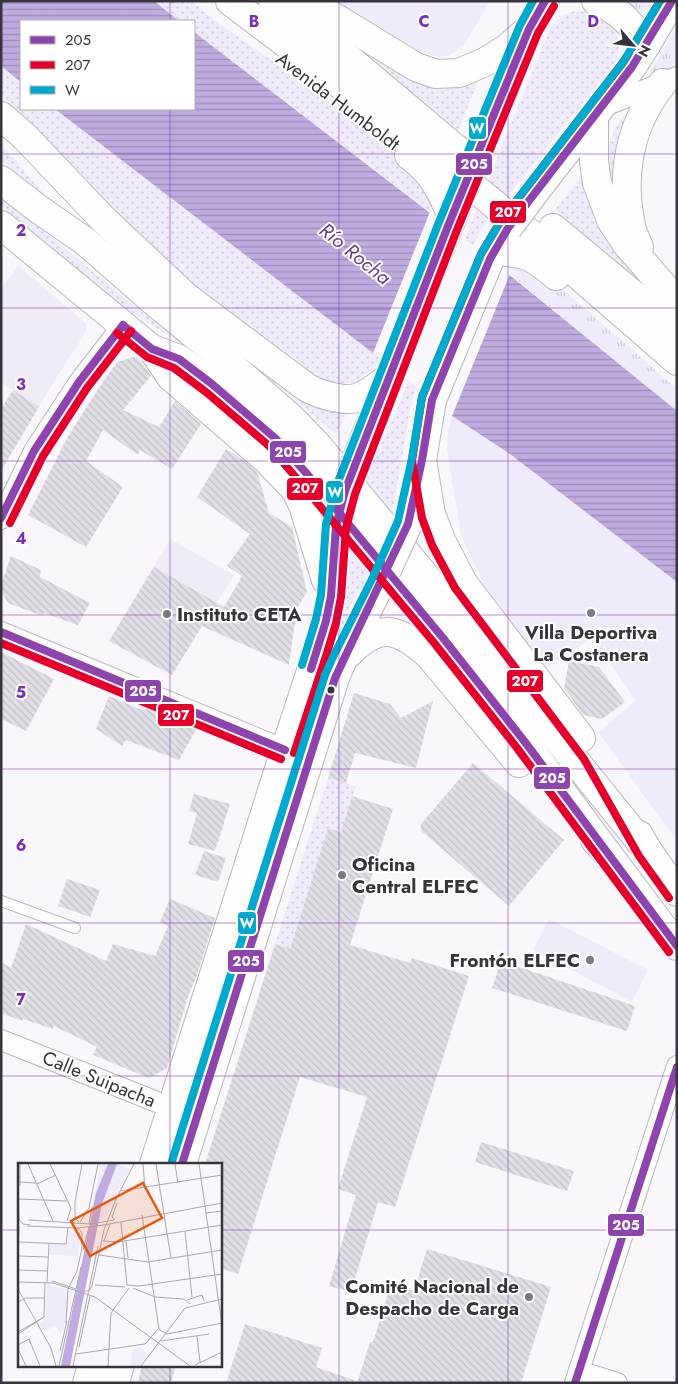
<svg xmlns="http://www.w3.org/2000/svg" width="678" height="1384" font-family="Jost,sans-serif">
  <defs>
    <pattern id="grass-dots" width="8" height="8" patternUnits="userSpaceOnUse" patternTransform="scale(1.25)"><rect width="8" height="8" fill="#f0ebfa"/><path d="M2 2h.1M6 6h.1" fill="none" stroke="#cecad7" stroke-width="1.8" stroke-linecap="round"/></pattern>
    <pattern id="park-tufts" width="24" height="20" patternUnits="userSpaceOnUse" patternTransform="scale(1.25)"><rect width="24" height="20" fill="#f0ebfa"/><path d="M3 7l-1-3M5 7V3M7 7l1-3M15 17l-1-3M17 17v-4M19 17l1-3" fill="none" stroke="#cecad7"/></pattern>
    <pattern id="water-rules" width="6" height="5" patternUnits="userSpaceOnUse" patternTransform="scale(1.25)"><rect width="6" height="5" fill="#bfabdf"/><path d="M0 2.5h6" fill="none" stroke="#9c8cb6"/></pattern>
    <pattern id="building-back-hatch" width="6" height="6" patternUnits="userSpaceOnUse" patternTransform="scale(1.25)"><rect width="6" height="6" fill="#e1dfe6"/><path d="M-1 5l2 2M0 0l6 6M5-1l2 2" fill="none" stroke="#c2c0c6"/></pattern>
  </defs>
  <rect width="100%" height="100%" fill="#f9f7fc"/>
  <g fill="#f0ebf7">
    <polygon points="18,266 86,323 86,332 58,375 39,407 1,383 1,289"/>
    <polygon points="170,539 234,575 172,675 109,641"/>
  </g>
  <g fill="url(#grass-dots)">
    <polygon points="154,1 191,1 218,23 328,100 417,168 433,204 430,212 194,32 194,21 179,21"/>
    <polygon points="290,1 388,59 482,72 458,131"/>
    <polygon points="575,11 590,12 610,24 617,34 619,49 616,62 482,228 468,256 419,379 412,399 392,516 367,577 351,604 312,721 342,589 354,516 361,489 400,402 501,148 552,25 562,15"/>
    <path d="M1 66 21 82V109H55L381 359C356 390 341 389 306 374L189 283 122 219 1 99Z"/>
    <polygon points="639,102 621,221 608,188 607,147 618,123 628,111"/>
    <polygon points="1,145 10,154 47,198 1,160"/>
    <polygon points="586,170 677,316 555,210"/>
    <polygon points="1,195 92,271 186,347 131,312 91,283 1,206"/>
    <polygon points="266,376 307,403 326,411 347,413 336,434"/>
    <polygon points="328,778 356,786 341,832 328,828 290,949 275,944"/>
  </g>
  <g fill="url(#park-tufts)">
    <polygon points="624,1 652,1 648,8 641,13"/>
    <polygon points="677,27 677,67 662,71 642,86"/>
    <polygon points="515,261 544,273 677,389 677,411 510,274"/>
  </g>
  <g fill="#f0ebfa">
    <polygon points="338,1 490,1 464,45 448,56 437,57 421,52"/>
    <polygon points="452,416 510,454 677,582 677,841 598,732 636,701 592,638 547,668 485,588 461,535 447,449 448,430"/>
    <polygon points="549,919 648,970 632,1002 533,950"/>
  </g>
  <g fill="url(#water-rules)">
    <polygon points="1,1 154,1 179,21 21,21 21,82 1,66"/>
    <polygon points="194,32 490,259 677,411 677,582 510,454 452,416 373,353 55,109 194,109"/>
  </g>
  <polygon fill="#f9f7fc" points="430,212 510,274 452,416 373,353"/>
  <g fill="url(#building-back-hatch)">
    <polygon points="136,356 140,360 151,376 123,410 159,427 175,401 201,424 172,469 140,450 138,455 103,430 86,461 123,487 86,547 28,515 67,438 100,386 117,362"/>
    <polygon points="13,390 39,407 1,471 1,409"/>
    <polygon points="226,449 246,462 257,472 269,513 292,527 307,592 297,608 289,665 202,626 172,675 109,641 154,567 224,607 242,576 227,566 250,534 197,497"/>
    <polygon points="11,556 41,570 40,577 90,603 78,625 44,613 43,616 8,603 1,590 1,585"/>
    <polygon points="1,652 54,679 26,731 1,719"/>
    <polygon points="569,661 599,667 625,702 602,719 583,715 564,688"/>
    <polygon points="354,693 390,704 401,718 433,701 416,768 355,753 346,783 328,778"/>
    <polygon points="109,696 142,710 145,705 197,728 179,760 126,740 122,746 96,729"/>
    <polygon points="473,763 564,840 509,906 421,831 421,824"/>
    <polygon points="194,794 230,804 215,851 188,844 197,813 189,811"/>
    <polygon points="352,796 393,809 350,945 410,963 412,958 469,976 395,1207 378,1202 351,1292 329,1286 356,1195 338,1189 367,1097 300,1077 238,1274 220,1268 220,1164 205,1164 275,944 290,949 328,828 341,832"/>
    <polygon points="204,851 226,858 218,882 195,875"/>
    <polygon points="67,879 100,890 90,917 58,906"/>
    <polygon points="170,899 215,918 197,975 188,996 167,1068 149,1078 93,1055 97,1047 54,1026 53,1029 23,1019 22,1021 1,1013 1,962 11,968 26,924 106,961 113,944 155,956 168,926 160,922"/>
    <polygon points="501,961 635,1006 627,1031 492,988"/>
    <polygon points="481,1142 574,1171 567,1191 475,1162"/>
    <polygon points="427,1249 551,1287 521,1383 357,1383 370,1342 373,1342 391,1284 414,1291"/>
    <polygon points="245,1324 322,1348 316,1367 354,1380 353,1383 226,1383"/>
    <polygon points="142,1365 176,1365 171,1383 138,1383"/>
  </g>
  <g fill="none" stroke-linecap="round" stroke-linejoin="round">
    <defs>
      <polyline id="lane" points="1,901 75,928"/>
      <g id="street">
        <polyline points="602,107 677,77"/>
        <polyline points="1,519 34,451 79,382 123,325"/>
        <polyline points="1,632 285,750"/>
        <polyline points="1,1040 172,1108 183,1111"/>
        <polyline points="579,1371 617,1383"/>
        <polyline points="575,1383 677,1066"/>
      </g>
      <g id="primary">
        <polyline points="230,1 438,158 538,240 677,361"/>
        <polyline points="273,1 349,59 462,154"/>
        <polyline points="308,1 416,67 436,74 459,73 485,62 506,49 529,29"/>
        <path d="M596 1C619 9 633 26 646 45"/>
        <path d="M1 116 24 136 103 219 186 297 306 387C318 394 346 403 359 397 370 393 380 384 389 378"/>
        <polyline points="594,116 594,161 597,183 611,220 626,243 677,302"/>
        <polyline points="480,148 529,29 545,1"/>
        <path d="M409 155C434 174 440 189 452 216"/>
        <polyline points="1,180 37,208 86,242 151,299 224,359 292,419 318,446 463,622 648,851"/>
        <polyline points="534,193 632,67 646,45 672,1"/>
        <polyline points="1,225 152,349 171,377 267,460 295,489 303,505 326,580"/>
        <polyline points="553,228 677,331"/>
        <path d="M639 247C636 240 632 232 631 225 620 174 630 123 663 83"/>
        <path d="M495 251C526 253 533 256 556 276"/>
        <polyline points="152,349 179,359 212,384 275,438 307,474 443,638 525,742 607,853"/>
        <polyline points="356,460 459,201"/>
        <polyline points="422,460 431,514 441,540 463,583 581,738"/>
        <polyline points="408,524 422,460 432,400 490,259 508,228"/>
        <path d="M348 654C379 622 397 627 429 655L519 763"/>
        <polyline points="639,835 648,851 677,892"/>
        <polyline points="595,840 607,853 677,946"/>
        <polyline points="154,1164 285,750 318,650 326,621 331,596 336,526"/>
        <polyline points="182,1164 335,678 342,661 382,581"/>
        <polyline points="87,1383 92,1365"/>
        <polyline points="115,1383 120,1365"/>
      </g>
    </defs>
    <use href="#lane" stroke="#b9b7bd" stroke-width="12"/>
    <use href="#street" stroke="#b9b7bd" stroke-width="22"/>
    <use href="#primary" stroke="#b9b7bd" stroke-width="30"/>
    <use href="#lane" stroke="#fefeff" stroke-width="10"/>
    <use href="#street" stroke="#fefeff" stroke-width="20"/>
    <use href="#primary" stroke="#fefeff" stroke-width="28"/>
    <defs>
      <g id="primary-bridge">
        <polyline points="463,191 480,148"/>
        <polyline points="508,228 534,193"/>
        <polyline points="336,526 345,491 356,460"/>
        <polyline points="382,581 408,524"/>
      </g>
    </defs>
    <use href="#primary-bridge" stroke="#b9b7bd" stroke-width="30" stroke-linecap="butt"/>
    <use href="#primary-bridge" stroke="#fefeff" stroke-width="28"/>
    <defs>
      <g id="bus-1">
        <polyline points="123,325 152,349 179,359 212,384 275,438 307,474 443,638 525,742 677,946"/>
        <polyline points="1,518 34,451 79,382 123,325"/>
        <polyline points="1,632 285,750"/>
        <polyline points="311,669 326,621 331,596 336,526 345,491 448,226 529,29 545,1"/>
        <polyline points="182,1164 335,678 408,524 422,460 432,400 490,259 508,228 632,67 672,1"/>
        <polyline points="575,1383 677,1067"/>
      </g>
      <g id="bus-2">
        <polyline points="660,1 624,61 500,222 481,254 422,397 412,461 422,518 432,545 455,588 584,759 639,856 669,898"/>
        <polyline points="117,333 147,357 174,368 206,392 268,445 299,481 435,644 517,748 669,952"/>
        <polyline points="10,523 43,456 87,388 131,331"/>
        <polyline points="1,643 281,759"/>
        <polyline points="294,753 327,653 336,623 341,597 346,528 355,494 457,230 538,33 554,6"/>
      </g>
      <g id="bus-3">
        <polyline points="302,665 316,619 321,595 326,524 336,487 439,222 520,25 533,1"/>
        <polyline points="172,1161 325,675 333,657 373,577 398,521 412,458 422,397 481,254 500,222 624,61 660,1"/>
      </g>
    </defs>
    <use href="#bus-1" stroke="#fff" stroke-width="11"/>
    <use href="#bus-2" stroke="#fff" stroke-width="11"/>
    <use href="#bus-3" stroke="#fff" stroke-width="11"/>
    <use href="#bus-1" stroke="#8e44ad" stroke-width="8"/>
    <use href="#bus-2" stroke="#e4002b" stroke-width="8"/>
    <use href="#bus-3" stroke="#00a9ce" stroke-width="8"/>
  </g>
  <path fill="none" stroke="#7b2cbf" stroke-width="1" stroke-opacity="0.55" d="M170 1V21M339 1V1383M508 1V1383M170 109V1164M1 154H677M1 308H677M1 461H677M1 615H677M1 769H677M1 923H677M1 1076H677M1 1230H19M220 1230H677M170 1365V1383"/>
  <g fill="#7b7880" stroke="#fff" stroke-width="2">
    <circle cx="591" cy="613" r="5"/>
    <circle cx="167" cy="614" r="5"/>
    <circle cx="342" cy="875" r="5"/>
    <circle cx="590" cy="960" r="5"/>
    <circle cx="529" cy="1297" r="5"/>
  </g>
  <circle fill="#37343d" stroke="#fff" stroke-width="2" cx="331" cy="690" r="4.5"/>
  <g text-anchor="middle" dominant-baseline="central" stroke-width="4" stroke-linejoin="round" paint-order="stroke">
    <g font-size="19" fill="#37343d" stroke="#fff">
      <text transform="translate(338 101) rotate(37)">Avenida Humboldt</text>
      <text transform="translate(99 1079) rotate(22)">Calle Suipacha</text>
    </g>
    <g font-size="19" font-weight="bold" fill="#37343d" stroke="#fff" text-anchor="start">
      <text x="177" y="614">Instituto CETA</text>
      <text x="591" y="632" text-anchor="middle">Villa Deportiva<tspan x="591" dy="22">La Costanera</tspan></text>
      <text x="352" y="864">Oficina<tspan x="352" dy="22">Central ELFEC</tspan></text>
      <text x="580" y="960" text-anchor="end">Frontón ELFEC</text>
      <text x="519" y="1286" text-anchor="end">Comité Nacional de<tspan x="519" dy="22">Despacho de Carga</tspan></text>
    </g>
    <g font-size="20" font-style="italic" fill="#643d93" stroke="#fff">
      <text transform="translate(355 254) rotate(39)">Río Rocha</text>
    </g>
  </g>
  <g transform="translate(18 1163)">
    <rect width="204" height="204" fill="#f9f7fc"/>
    <path d="M82 1H90L72 59 74 45ZM29 122 48 126 50 147 45 167 41 169 38 163 26 168 21 161 27 157ZM122 184 129 191 122 203H113L114 186Z" fill="#f0ebfa"/>
    <path d="M99 1 112 6 93 42 89 45 92 47 89 52 81 58 89 24ZM51 68 62 69 60 93 32 92V81L50 80Z" fill="#f0ebfa"/>
    <path d="M90 1H99L84 41 52 203H43L78 30Z" fill="#bfabdf"/>
    <path fill="none" stroke="#aba9b0" stroke-width="1" d="M10 1 35 58M32 1 53 45 49 58M125 1 127 26M138 1 153 95M157 1 160 20M181 1 204 162M2 19 18 20M0 21 1 56 5 61 12 62M19 21 38 12M2 23V1M102 28 204 12M1 36 49 38M97 38 116 1M188 50 204 48M124 52 141 166M10 57 72 61 96 57M97 57 94 54 99 40M61 59 57 55V39L64 1M62 59 71 45 80 1M103 59 109 122M71 61 74 44M9 63 59 65 86 62 204 40M167 68 174 134M85 78 100 79 204 62M86 78 92 61M108 78 110 95M1 79 48 81 50 65M65 87 71 64M0 91 1 63M81 92 130 99 204 87M0 93 31 94M0 107 30 108M34 118 58 126M0 119 35 120 77 134 172 203M29 120 31 80M77 122 107 124M109 122 121 123 204 111M115 125 137 134 166 136 172 141M0 126 33 185 38 203M65 128H71L74 123 86 67 98 36M169 137 184 132 186 138M0 139 8 135H27M26 154 27 120M48 160 50 126 59 108 64 85V69L59 65M0 169 26 154M0 171 26 154M179 173 182 199M143 178 191 171M0 182 11 176 22 203M61 184 72 133M0 186 8 203M42 188 49 158M58 191 127 181 140 166 149 171 204 160M177 202 204 189M41 203 63 104M55 203 80 83M90 203 93 150 111 125M123 203 167 145 204 136"/>
    <path fill="#e8590c" fill-opacity="0.15" stroke="#e8590c" stroke-width="2.5" d="M125 20 144 55 72 93 53 58Z"/>
    <rect width="204" height="204" fill="none" stroke="#37343d" stroke-width="2.5"/>
  </g>
  <g font-size="16" text-anchor="middle" font-weight="bold" fill="#7b2cbf" stroke="#fff" stroke-width="4" stroke-linejoin="round" paint-order="stroke">
    <text x="254" y="27">B</text>
    <text x="424" y="27">C</text>
    <text x="593" y="27">D</text>
    <text x="21" y="236">2</text>
    <text x="21" y="390">3</text>
    <text x="21" y="544">4</text>
    <text x="21" y="698">5</text>
    <text x="21" y="851">6</text>
    <text x="21" y="1005">7</text>
  </g>
  <g stroke="#fff" stroke-width="2">
    <rect x="468" y="116" width="19" height="24" rx="5" fill="#00a9ce"/>
    <rect x="455" y="152" width="38" height="24" rx="5" fill="#8e44ad"/>
    <rect x="489" y="200" width="38" height="24" rx="5" fill="#e4002b"/>
    <rect x="269" y="440" width="38" height="24" rx="5" fill="#8e44ad"/>
    <rect x="286" y="477" width="38" height="24" rx="5" fill="#e4002b"/>
    <rect x="325" y="480" width="19" height="24" rx="5" fill="#00a9ce"/>
    <rect x="506" y="669" width="38" height="24" rx="5" fill="#e4002b"/>
    <rect x="124" y="679" width="38" height="24" rx="5" fill="#8e44ad"/>
    <rect x="157" y="703" width="38" height="24" rx="5" fill="#e4002b"/>
    <rect x="533" y="766" width="38" height="24" rx="5" fill="#8e44ad"/>
    <rect x="237" y="911" width="20" height="24" rx="5" fill="#00a9ce"/>
    <rect x="227" y="949" width="38" height="24" rx="5" fill="#8e44ad"/>
    <rect x="607" y="1213" width="38" height="24" rx="5" fill="#8e44ad"/>
  </g>
  <g font-size="14" text-anchor="middle" font-weight="bold" fill="#fff">
    <text x="477" y="133">W</text>
    <text x="474" y="169">205</text>
    <text x="508" y="217">207</text>
    <text x="288" y="457">205</text>
    <text x="305" y="493">207</text>
    <text x="335" y="497">W</text>
    <text x="525" y="686">207</text>
    <text x="143" y="696">205</text>
    <text x="176" y="720">207</text>
    <text x="552" y="783">205</text>
    <text x="247" y="928">W</text>
    <text x="246" y="966">205</text>
    <text x="626" y="1230">205</text>
  </g>
  <rect width="678" height="1384" fill="none" stroke="#37343d" stroke-width="5"/>
  <rect x="20" y="20" width="175" height="90" fill="#ffffff" stroke="#afaeb1"/>
  <rect x="30" y="36" width="25" height="8" fill="#8e44ad" stroke="#afaeb1"/>
  <text x="65" y="45" font-size="15" fill="#37343d">205</text>
  <rect x="30" y="61" width="25" height="8" fill="#e4002b" stroke="#afaeb1"/>
  <text x="65" y="70" font-size="15" fill="#37343d">207</text>
  <rect x="30" y="86" width="25" height="8" fill="#00a9ce" stroke="#afaeb1"/>
  <text x="65" y="95" font-size="15" fill="#37343d">W</text>
  <g transform="translate(633 45) rotate(118)" stroke="#ffffff" stroke-width="4" paint-order="stroke">
  <path d="M0-4L9 19L0 12L-9 19Z" fill="#37343d"/>
  <text y="-8" font-size="14" font-weight="bold" text-anchor="middle" fill="#37343d">N</text>
  </g>
</svg>
